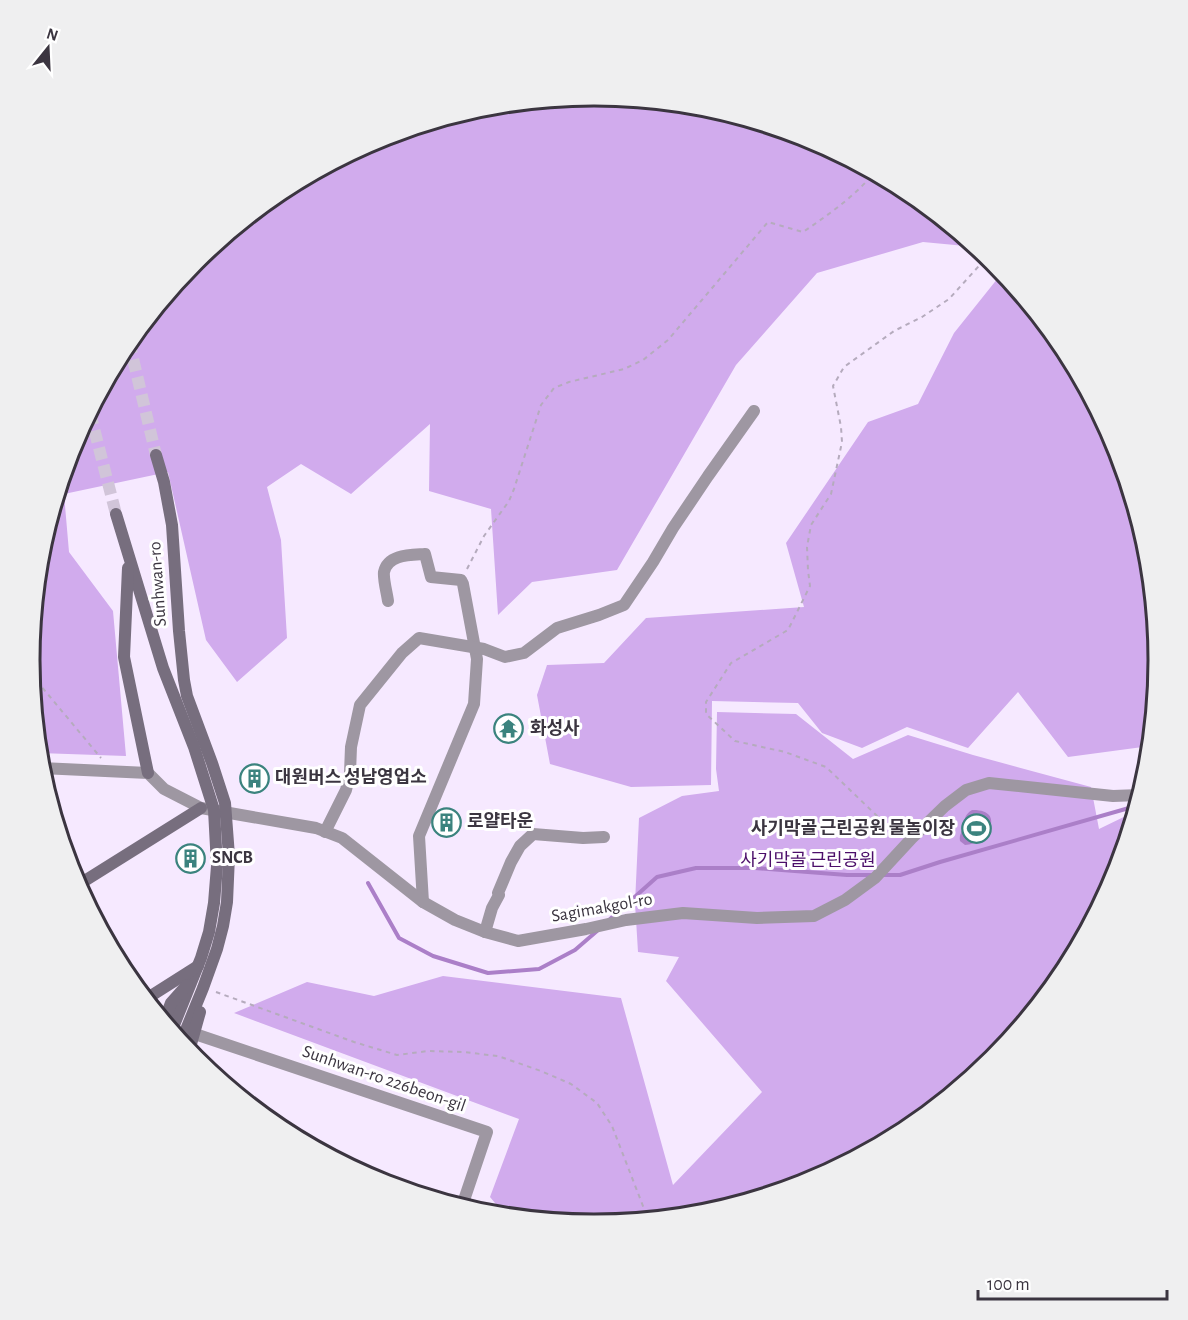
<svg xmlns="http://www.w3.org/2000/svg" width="1188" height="1320" font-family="'Alegreya Sans','Noto Sans KR',sans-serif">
  <rect width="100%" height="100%" fill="#f6e9ff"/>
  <g fill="#d1abed">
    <polygon points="594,96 704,107 810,139 908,191 976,247 923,242 817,273 736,365 617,570 532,582 498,615 491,509 429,491 430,424 351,494 301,464 267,487 281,540 287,638 237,682 206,640 168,472 64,494 69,552 113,611 126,756 39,753 30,660 41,550 73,444 125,346 195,261 281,191 378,139 484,107"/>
    <polygon points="1002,273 1063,347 1115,444 1147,550 1158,660 1150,746 1068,757 1018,692 968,748 907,727 862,748 822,733 798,703 712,701 711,785 631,787 550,764 537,695 547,665 604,663 646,618 804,607 786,543 868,422 918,404 954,333"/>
    <polygon points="717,712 796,714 853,759 908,735 973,755 1091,787 1099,829 1134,812 1115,876 1063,974 993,1059 907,1129 810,1181 704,1213 594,1224 505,1215 490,1197 519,1119 234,1013 307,982 374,996 443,976 621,998 673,1185 762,1092 666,981 679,957 638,952 635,903 639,818 682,796 719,791 716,769"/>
  </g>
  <path fill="#ab7fc8" d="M972 810C1007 809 988 844 965 845L960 841C959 834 962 833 963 827 965 819 964 815 972 810Z"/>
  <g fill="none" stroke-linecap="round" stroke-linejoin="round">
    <g stroke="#ab7fc8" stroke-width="4">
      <polyline points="883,875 900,875 940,862 1136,806"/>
      <polyline points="368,883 399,938 433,956 488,973 539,969 575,950 597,931"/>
      <polyline points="609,920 657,877 696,868 755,868 847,875 872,875"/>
    </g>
    <g stroke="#d1c5d9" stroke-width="12" stroke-dasharray="12 6" stroke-linecap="butt">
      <polyline points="129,342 156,455"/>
      <polyline points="90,413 116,514"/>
    </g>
    <g stroke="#b5abbd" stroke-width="2" stroke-dasharray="4.5 4.5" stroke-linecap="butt">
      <path d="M467 569 484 536 509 501 514 489 541 405 554 388 569 382 624 369 643 360 668 340 768 222 803 232C828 215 854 197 874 173"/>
      <polyline points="31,674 101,758"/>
      <polyline points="897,835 826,767 785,752 735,741 706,714 706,702 731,663 788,630 810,586 808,570 807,547 811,525 831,494 842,442 841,427 833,386 844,367 894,331 922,317 949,299 987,257"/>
      <polyline points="216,992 354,1042 397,1055 428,1051 463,1052 498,1056 541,1071 571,1084 597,1103 612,1126 648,1219"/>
    </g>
    <g stroke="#9e97a2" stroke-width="12">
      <path d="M388 601C387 593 383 579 384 572 388 554 411 555 425 554L431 577 461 580 463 584 477 659 474 704 419 836 423 902"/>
      <polyline points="41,768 148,773 164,789 201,808 316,828 342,838 423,902 455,920 485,932 518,941 586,929 626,920 683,913 757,918 814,916 845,900 875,878 912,838 945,806 966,790 989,783 1113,796 1140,795"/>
      <polyline points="325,832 346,790 350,773 351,747 360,705 402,653 419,638 484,649 505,657 524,653 557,628 599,615 624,605 653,562 673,528 708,476 754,411"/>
      <polyline points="485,932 492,908 499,895 498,893 511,862 520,846 533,834 583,838 604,837"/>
      <polyline points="195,1034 487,1132 462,1206"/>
    </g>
    <g stroke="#776e7e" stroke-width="12">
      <polyline points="156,455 164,482 172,525 179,631 184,680 187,696 212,763 225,803 229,856 227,902 223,926 217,949 203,988 181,1042"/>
      <polyline points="116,514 163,668 194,747 214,810 217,866 214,903 209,932 201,958 172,1030"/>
      <polyline points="128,568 124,657 148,773"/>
      <polyline points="78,885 201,808"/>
      <polyline points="146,999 198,966"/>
      <polyline points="164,1021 171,1003 187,985"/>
      <polyline points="189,1051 200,1012"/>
    </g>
  </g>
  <defs>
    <symbol id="temple-ring" viewBox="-11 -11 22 22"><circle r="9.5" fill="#fff" stroke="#3b837e" stroke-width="1.5"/><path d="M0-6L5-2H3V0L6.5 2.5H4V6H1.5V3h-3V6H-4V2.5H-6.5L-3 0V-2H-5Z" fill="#3b837e"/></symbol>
    <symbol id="building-ring" viewBox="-11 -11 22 22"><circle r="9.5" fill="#fff" stroke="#3b837e" stroke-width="1.5"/><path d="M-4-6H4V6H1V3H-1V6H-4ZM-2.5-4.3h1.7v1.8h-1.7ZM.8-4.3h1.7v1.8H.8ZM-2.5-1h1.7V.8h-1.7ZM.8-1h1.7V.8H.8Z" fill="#3b837e"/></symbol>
    <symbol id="stadium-ring" viewBox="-11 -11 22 22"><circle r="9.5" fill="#fff" stroke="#3b837e" stroke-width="1.5"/><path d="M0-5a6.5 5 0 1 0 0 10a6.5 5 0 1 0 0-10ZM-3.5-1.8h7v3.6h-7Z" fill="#3b837e"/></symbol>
  </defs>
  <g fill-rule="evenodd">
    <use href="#temple-ring" x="492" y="712" width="33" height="33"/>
    <use href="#building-ring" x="238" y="762" width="33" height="33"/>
    <use href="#building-ring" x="430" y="806" width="33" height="33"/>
    <use href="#stadium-ring" x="960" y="812" width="33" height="33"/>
    <use href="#building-ring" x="174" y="842" width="33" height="33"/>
  </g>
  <g text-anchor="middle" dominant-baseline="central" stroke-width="6" stroke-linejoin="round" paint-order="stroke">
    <g font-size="18" fill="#3b3540" stroke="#fff">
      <text transform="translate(158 584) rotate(-94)">Sunhwan-ro</text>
      <text transform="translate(602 908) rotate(-10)">Sagimakgol-ro</text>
      <text transform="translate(384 1079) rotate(19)">Sunhwan-ro 226beon-gil</text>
    </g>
    <g font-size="18" font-weight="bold" fill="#3b3540" stroke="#fff" text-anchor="start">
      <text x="530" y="729">화성사</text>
      <text x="275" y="778">대원버스 성남영업소</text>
      <text x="467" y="822">로얄타운</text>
      <text x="955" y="829" text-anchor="end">사기막골 근린공원 물놀이장</text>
      <text x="212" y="858">SNCB</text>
    </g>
    <g font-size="18" fill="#4b0e69" stroke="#fff">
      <text x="808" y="861">사기막골 근린공원</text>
    </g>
  </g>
  <path d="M0 0H1188V1320H0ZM40 660a554 554 0 1 1 1108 0a554 554 0 1 1-1108 0Z" fill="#efeff0" fill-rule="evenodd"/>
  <path fill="none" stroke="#3b3540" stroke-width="3" d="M40 660a554 554 0 1 1 1108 0a554 554 0 1 1-1108 0Z"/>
  <g transform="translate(48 48) rotate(18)" stroke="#ffffff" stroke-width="4.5" paint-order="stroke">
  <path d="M0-4.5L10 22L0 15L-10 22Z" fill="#3b3540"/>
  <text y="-9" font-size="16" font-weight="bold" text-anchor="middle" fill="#3b3540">N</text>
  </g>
  <path d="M978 1290v9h189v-9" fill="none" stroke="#3b3540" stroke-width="3"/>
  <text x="987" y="1290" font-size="18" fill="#3b3540" stroke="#ffffff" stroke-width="4.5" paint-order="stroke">100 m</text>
</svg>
